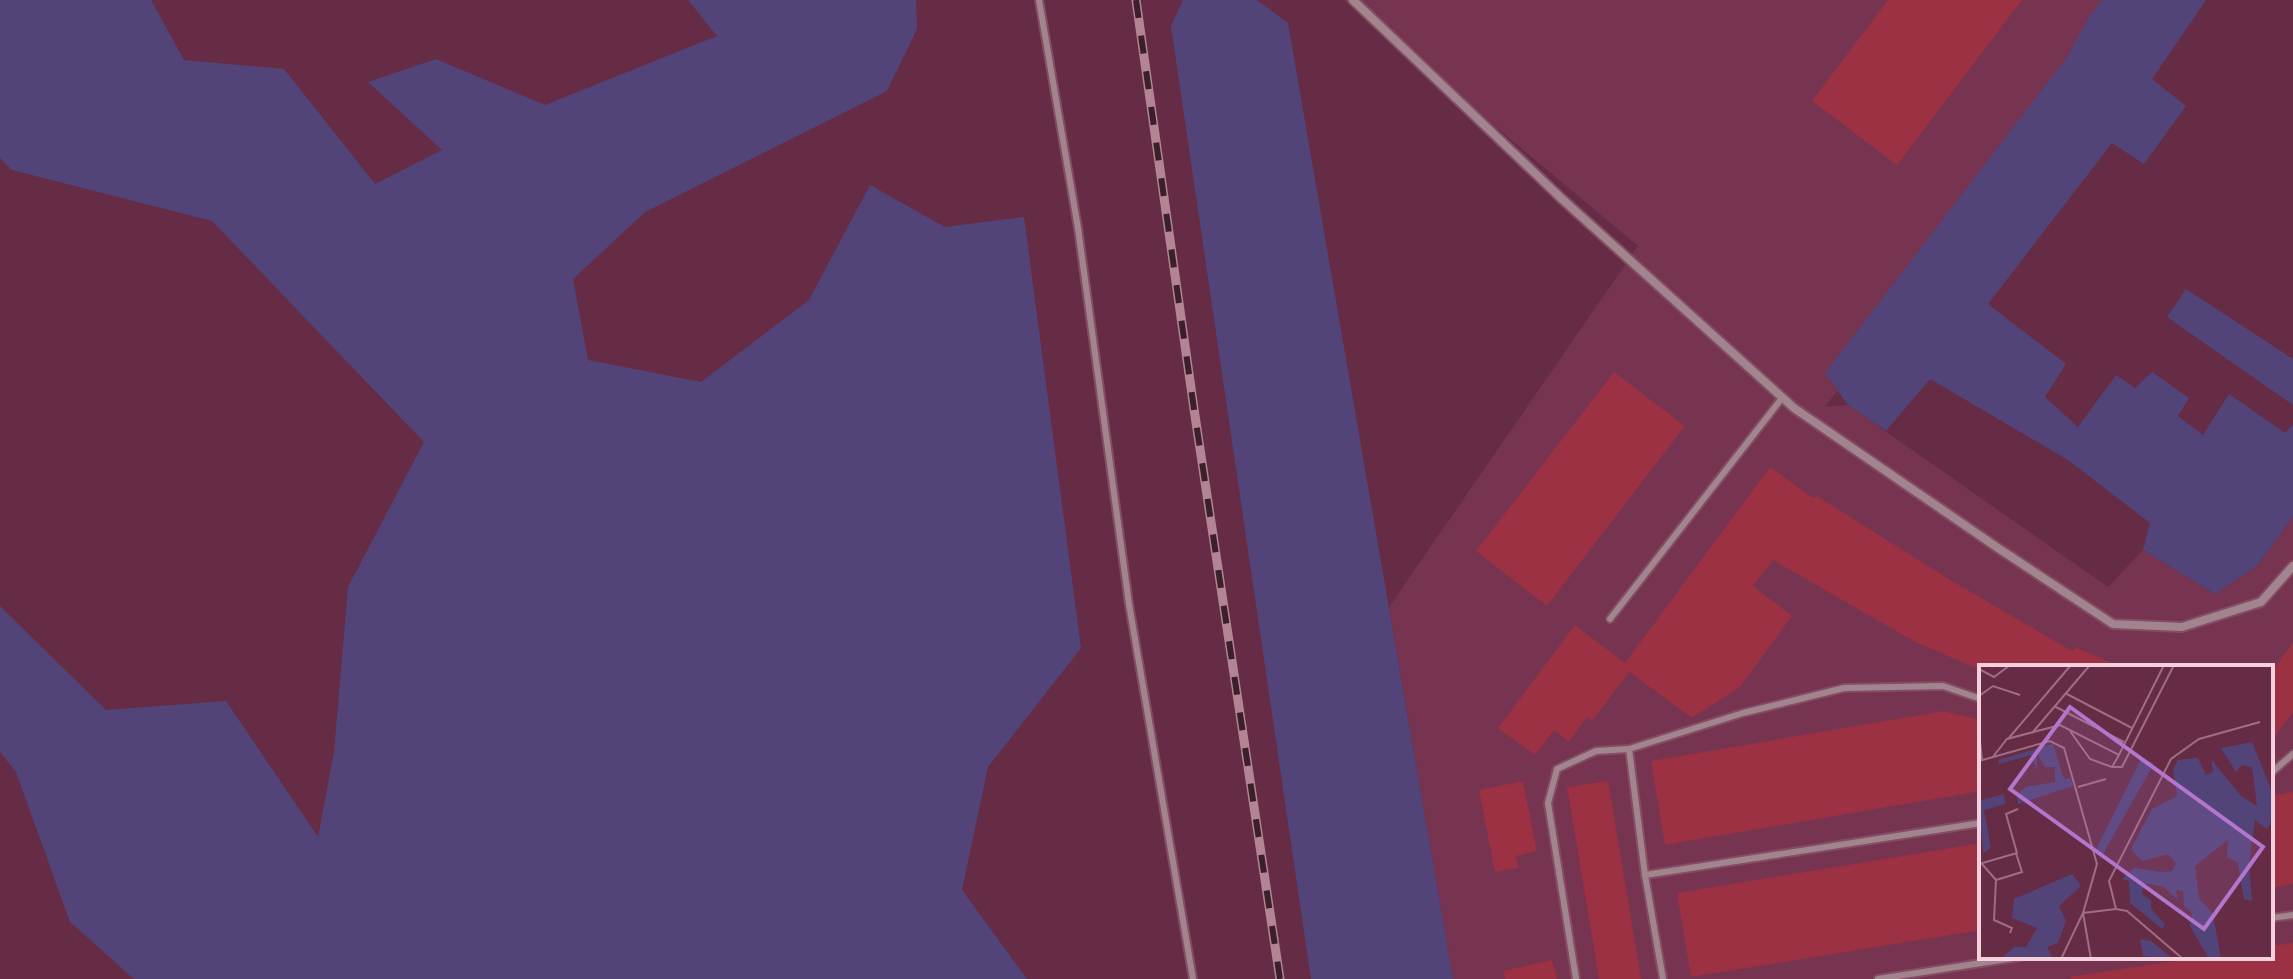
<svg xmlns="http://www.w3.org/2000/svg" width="2293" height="979" font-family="'PT Serif',serif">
  <rect width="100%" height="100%" fill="#662c45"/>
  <path fill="#763451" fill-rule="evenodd" d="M1344 0H2131L1825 407 1848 405 2108 587 2143 550 2215 594 2257 566 2293 517V979H1453L1389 607 1638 246ZM1981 667H2271V957H1981Z"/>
  <g fill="#524479">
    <polygon points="0,0 151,0 184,60 284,69 375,184 442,150 368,82 436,59 545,105 717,36 688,0 916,0 917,29 887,91 645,212 573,279 588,360 701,382 809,300 870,185 945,227 1024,217 1081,648 988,767 962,890 1027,979 134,979 70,922 16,772 0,752 0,606 106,710 226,701 318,837 334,752 348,587 424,442 212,221 12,170 0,158"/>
    <polygon points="1183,0 1257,0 1288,23 1453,979 1311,979 1171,26"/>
    <polygon points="2102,0 2206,0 2152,79 2186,106 2144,164 2112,143 1988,304 2066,364 2045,397 2078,427 2116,375 2135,388 2152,372 2189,398 2178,416 2203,435 2229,394 2285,433 2293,424 2293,517 2257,566 2215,594 2143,550 2150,523 2068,460 1930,379 1886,431 1848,405 1825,373 2067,57 2089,17"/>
    <polygon points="2186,289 2293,359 2293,405 2167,317"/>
  </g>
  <g fill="#9b3142">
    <polygon points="1888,0 2022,0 1897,165 1812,101"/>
    <polygon points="1614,372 1685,426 1547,606 1476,551"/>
    <polygon points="1770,467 1813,498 1817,496 1952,581 2072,651 2077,648 2121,667 1981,667 1981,670 1915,642 1773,560 1753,586 1792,616 1740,687 1692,718 1629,672 1592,721 1587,717 1569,742 1554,730 1535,755 1498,728 1575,625 1625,663"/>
    <polygon points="2293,643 2293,712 2271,741 2271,672"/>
    <polygon points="1943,711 1981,720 1981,791 1665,845 1651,761"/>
    <polygon points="1523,781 1537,851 1516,856 1519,868 1495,872 1479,790"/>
    <polygon points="1608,781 1641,979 1599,979 1567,787"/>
    <polygon points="2293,792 2293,884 2271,888 2271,796"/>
    <polygon points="1981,843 1981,930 1691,977 1677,893"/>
    <polygon points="2293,943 2293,979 2071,979 2070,977 2202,957 2271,957 2271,946"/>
    <polygon points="1552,960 1557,979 1505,979 1503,971"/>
  </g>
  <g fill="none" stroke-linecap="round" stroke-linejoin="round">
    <defs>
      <g id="service">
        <polyline points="1039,0 1078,228 1129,604 1193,979"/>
        <polyline points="1610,619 1782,398"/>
        <polyline points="2271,773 2293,754"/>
        <polyline points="1645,875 1629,749 1743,713 1844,688 1943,686 1981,699"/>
        <polyline points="2271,918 2293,915"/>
        <polyline points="1576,979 1548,803 1557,769 1596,751 1629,749"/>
        <polyline points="1663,979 1645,875 1981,823"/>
        <polyline points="1878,979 2020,957"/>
      </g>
      <polyline id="minor" points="1353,0 1562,199 1794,408 1998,548 2113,624 2182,627 2261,602 2293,566"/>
    </defs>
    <use href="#service" stroke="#834d63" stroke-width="10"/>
    <use href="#minor" stroke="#834d63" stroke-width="12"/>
    <use href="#service" stroke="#a2848f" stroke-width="6"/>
    <use href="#minor" stroke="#a2848f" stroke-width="8"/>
    <defs>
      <polyline id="rail" points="1136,0 1194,409 1280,979"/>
    </defs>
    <use href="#rail" stroke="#b28496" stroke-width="9"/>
    <use href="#rail" stroke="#3b1f2a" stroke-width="6" stroke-dasharray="18" stroke-linecap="butt"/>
  </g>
  <g transform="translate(1979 665)">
    <rect width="294" height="294" fill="#662c45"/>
    <path d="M273 77 293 127V155L288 164 276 155 270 199 273 236 265 234 259 198 248 192 249 175 216 201 220 233 234 249 242 294H230L211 261 213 248 205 241 204 226 197 225 199 235 185 222 166 218 163 229 172 235V244L186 259 183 264 151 238 150 216 143 214 155 203 183 207 193 206 197 199 189 189 163 196 152 184 173 144 198 131 194 104 199 95 219 93 227 110 234 107 232 94 262 131 278 141 273 102 263 100 257 107 242 83ZM74 79 85 114 92 113 94 121 39 139 38 130 47 122 76 117V102H66L58 88V106L52 90 20 99 19 95ZM163 92 175 99 121 194 117 184ZM25 129 26 139 5 145 12 183 4 188 0 136ZM93 209 102 221 80 241 87 256 79 278 68 282 74 294H22L35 282H47L58 263 33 253 35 234ZM161 274 172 276 194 294 164 291Z" fill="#524479"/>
    <path fill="none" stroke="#9f6e82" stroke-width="2" d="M0 4 15 12 31 0M86 28 153 63M0 31 14 21 41 30M75 41 145 77M91 66 111 94 133 102 140 90M0 67 3 95M53 68 111 0M29 74 92 0M13 93 28 74 81 60 140 90 185 0M0 96 71 76 85 83 118 199 104 248 112 294M133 102H143L195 0M99 122 127 114M0 199 38 188 27 149 39 144M3 199 17 215 43 207 37 188M17 215 15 255 33 263 31 268M137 244 130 216 192 94 220 74 281 57M82 294 104 248 137 244 148 246 204 294"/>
    <path fill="#b276cc" fill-opacity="0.15" stroke="#b276cc" stroke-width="4" d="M91 42 284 182 225 264 31 124Z"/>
    <rect width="294" height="294" fill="none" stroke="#f5d0dd" stroke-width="4"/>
  </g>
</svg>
